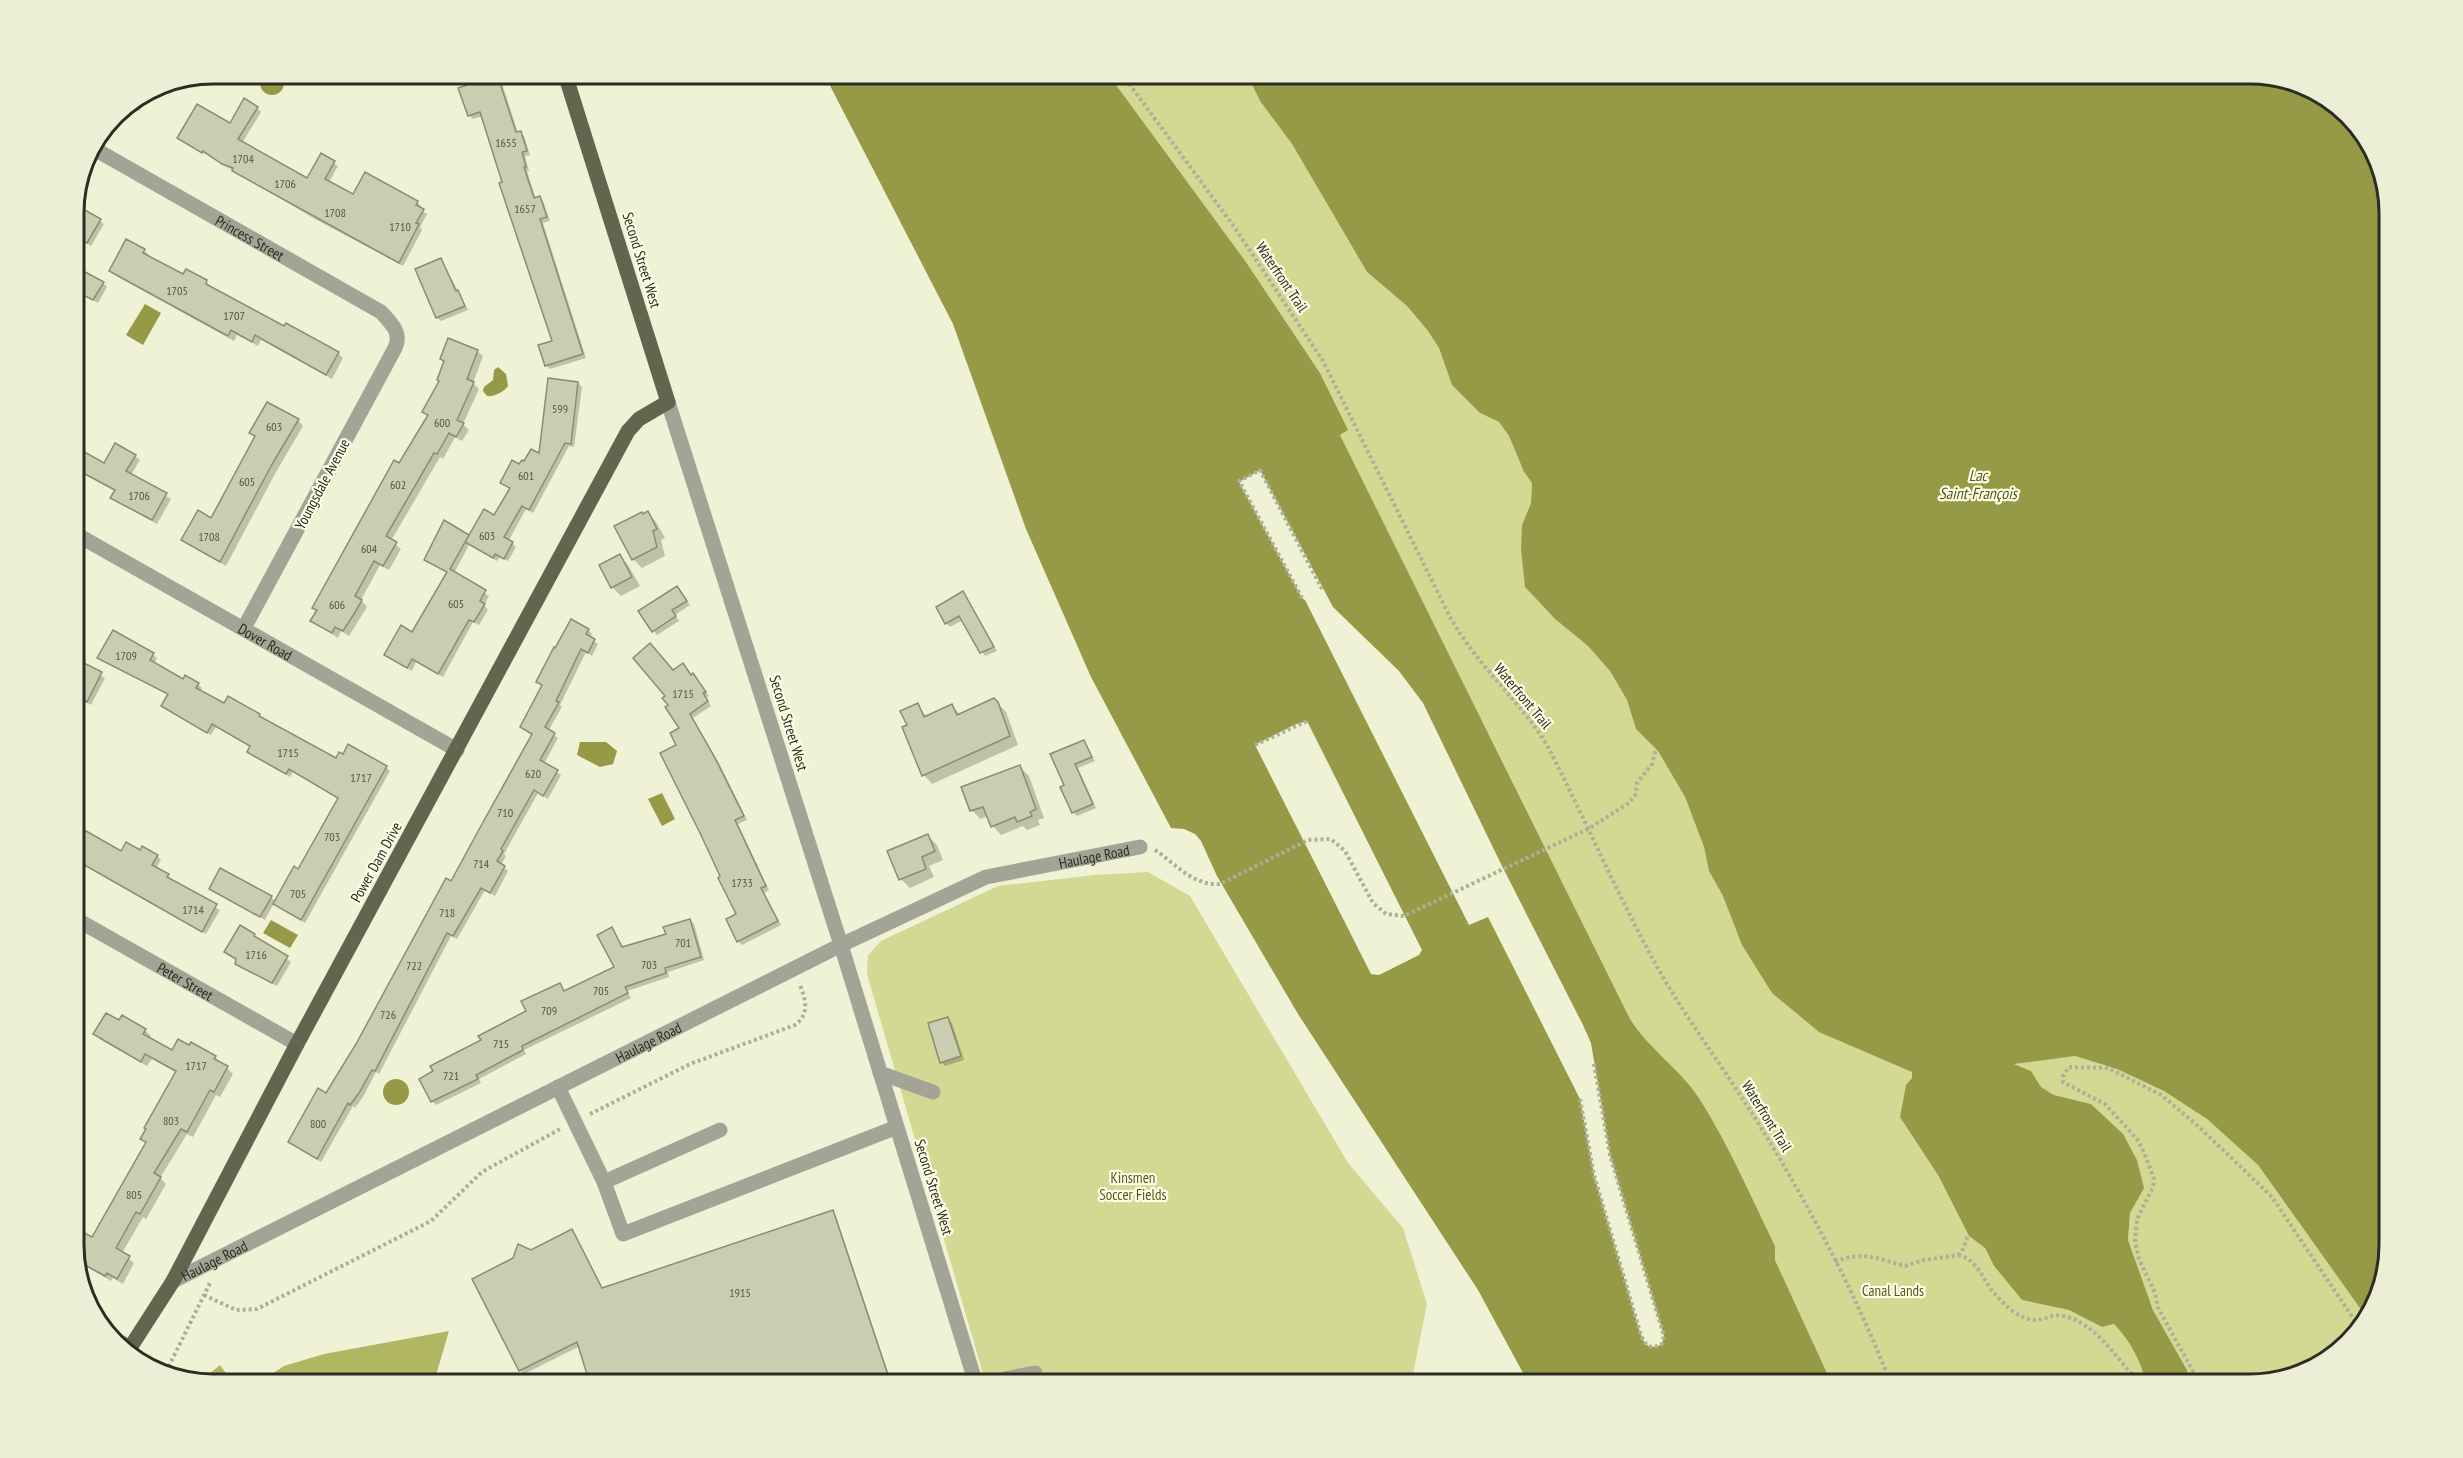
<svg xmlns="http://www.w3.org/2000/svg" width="2463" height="1458" font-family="'PT Sans Narrow',sans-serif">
  <rect width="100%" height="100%" fill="#eff2d4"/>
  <g fill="#d3d893">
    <path d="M1108 74H1247L1260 101 1292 144 1367 272 1407 306 1428 331 1439 348 1452 385 1480 413 1499 422 1509 436 1524 472 1532 483 1531 503 1522 525 1525 587 1555 619 1588 646 1610 671 1627 700 1636 729 1658 751 1685 797 1704 847 1709 871 1723 896 1912 1072 1938 1175 1969 1236 1985 1248 1994 1266 2022 1300 2069 1310 2102 1327 2114 1324C2131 1342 2141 1361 2146 1384H1832L1775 1260V1246C1751 1197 1729 1144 1699 1098 1680 1069 1649 1049 1630 1019L1340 435 1347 430 1320 373 1246 262Z"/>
    <polygon points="1148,872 1190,896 1348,1163 1403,1228 1427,1304 1411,1384 986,1384 867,974 868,955 881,941 998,886 1095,875"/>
    <polygon points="2075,1056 2117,1069 2165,1091 2207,1119 2258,1165 2367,1318 2320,1366 2250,1384 2189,1384 2187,1370 2153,1310 2128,1240 2130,1213 2143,1188 2091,1104 2054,1095 2041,1087 2031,1071 2013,1064"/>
  </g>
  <g fill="#b1b663">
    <polygon points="449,1331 434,1382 447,1384 257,1384 284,1366 324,1354"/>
    <polygon points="220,1365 234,1384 213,1384 201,1381"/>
  </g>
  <g fill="#969a47" fill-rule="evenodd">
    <circle cx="272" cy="83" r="12"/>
    <path d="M824 74H1108L1246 262 1320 373 1348 430 1340 435 1630 1019C1649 1049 1680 1069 1699 1098 1729 1145 1751 1197 1775 1246V1260L1832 1384H1529L1478 1290 1298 1014 1217 876 1201 841 1195 834 1184 829 1171 828 1091 677 1026 529 953 324ZM1260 470 1333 607 1399 671 1423 703 1500 862 1583 1025 1591 1043 1610 1155 1664 1336 1662 1344C1644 1354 1641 1335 1637 1322L1594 1175 1580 1099 1488 917 1469 925 1305 600 1302 598 1239 482ZM1307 721 1422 950 1419 955 1379 975 1371 974 1369 970 1255 745 1294 725Z"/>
    <path d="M1247 74H2250L2319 92 2366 136 2389 204V1245L2371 1314 2367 1318 2258 1165 2207 1119 2164 1091 2117 1069 2075 1056 2014 1064 2031 1071 2041 1087 2054 1095 2091 1104 2123 1134 2137 1160 2144 1188 2130 1213 2128 1240 2153 1310 2187 1370 2189 1384H2146C2141 1361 2131 1342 2114 1324L2102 1327 2069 1310 2022 1300 1994 1266 1985 1248 1969 1236 1938 1175 1900 1117 1906 1085 1912 1078V1072L1819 1032 1772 993 1742 945 1723 896 1709 871 1704 847 1685 797 1658 751 1636 729 1627 700 1610 671 1588 646 1555 619 1525 587 1521 550 1522 525 1531 503 1532 483 1524 472 1509 436 1499 422 1480 413 1452 385 1439 348 1428 331 1407 306 1367 272 1292 144 1260 101Z"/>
    <polygon points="145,304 161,313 143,345 126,335"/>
    <path d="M498 367 506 374 508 386C504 392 494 397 487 396L483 391 484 387 493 380 494 370Z"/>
    <polygon points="580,742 606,742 617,751 613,764 600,767 577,755"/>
    <polygon points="662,793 675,819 662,826 648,799"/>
    <polygon points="271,920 298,935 290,948 263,933"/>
    <circle cx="396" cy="1092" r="13"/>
  </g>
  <g fill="#0003">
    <polygon points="468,74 499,74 518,133 524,136 530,155 525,156 529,171 527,171 536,199 539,198 543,201 550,221 543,223 586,358 550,369 546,365 554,342 483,116 473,119 469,115 472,85"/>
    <polygon points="152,90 139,111 128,105"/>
    <polygon points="257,108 261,112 242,143 307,180 322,155 338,166 329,182 353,196 417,202 421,206 419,209 427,214 420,227 422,230 403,266 315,219 178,138 230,125"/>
    <polygon points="74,202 104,224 91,246 74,236"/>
    <polygon points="126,241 144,250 150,256 149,258 183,276 206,282 211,287 285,328 338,353 343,358 332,379 261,340 258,346 237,335 234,341 116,276 111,271"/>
    <polygon points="441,259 468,310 441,321 437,318 417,270"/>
    <polygon points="103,283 107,287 98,303 77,291"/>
    <polygon points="477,351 483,356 473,383 479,389 463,424 469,430 462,441 455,437 443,459 440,457 391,541 401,549 389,570 380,565 361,600 367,607 349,636 341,631 338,638 312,621 318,611 314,608 429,416 424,411 441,381 445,362 442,359"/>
    <polygon points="578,383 582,387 574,447 569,446 533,513 526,509 509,540 516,547 508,561 500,557 497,561 469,545 454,573 489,596 484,605 488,610 479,625 473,622 443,677 416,662 412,671 390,659 386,655 412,634 448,573 426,560 468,536 470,537 495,517 511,489 502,483 520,466 540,455"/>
    <polygon points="298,420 303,426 276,472 226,566 189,545 183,539 212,520 256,438 251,432"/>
    <polygon points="74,448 105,465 135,456 140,460 131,475 171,499 157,524 117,502 112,497 115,491 83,474 80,480 74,476"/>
    <polygon points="648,513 656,522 665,538 661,540 665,556 642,568 633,559 643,515"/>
    <polygon points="620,556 628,565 640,586 621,596 612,587"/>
    <polygon points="680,591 690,605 675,615 679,621 657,635 640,612"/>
    <polygon points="966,597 997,651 985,656 963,620 950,627 946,623"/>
    <polygon points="74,608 85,616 74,637"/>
    <polygon points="588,630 592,634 590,638 598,644 592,656 586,652 560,705 562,707 548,731 558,738 544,764 561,775 548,799 538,793 504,854 506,856 501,865 508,871 495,896 485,890 457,939 451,936 379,1074 376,1072 363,1097 355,1108 353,1106 321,1162 290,1142 327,1095 451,883 533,735 522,727"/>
    <polygon points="113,632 153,655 157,658 154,664 184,681 198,684 202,688 200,692 225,705 229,698 336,760 386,767 390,771 305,923 274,903 265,920 211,888 271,897 276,902 299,871 339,799 293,772 290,777 252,756 249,752 251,747 216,727 211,735 167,710 163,706 169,695 99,657"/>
    <polygon points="74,659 105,678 91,705 74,695"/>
    <polygon points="673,671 693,675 709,696 706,698 711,706 693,718 719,763 747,820 738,824 769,890 764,893 781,925 742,945 738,941 738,915 722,877 678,746 682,729 670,706"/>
    <polygon points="994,699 1006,712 1018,745 932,784 924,775 909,726 917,705 927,717 952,706 961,715"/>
    <polygon points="1084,741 1095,761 1078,768 1096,808 1077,816 1073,812 1066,785"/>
    <polygon points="1020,767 1029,776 1044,818 1038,820 1040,825 1027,830 1023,826 1001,835 993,826 988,816 980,819 972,810"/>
    <polygon points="74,832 121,853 141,852 157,856 161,860 156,868 168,875 171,881 220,910 206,934 74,859"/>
    <polygon points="928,836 937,845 943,860 929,866 934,877 910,888 901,879"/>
    <polygon points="690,920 694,924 704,960 668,972 669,977 627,991 631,998 524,1050 526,1054 479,1079 481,1083 436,1105 432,1101 483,1041 528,1011 559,984 565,992 616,968 612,929 624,948 667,935"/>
    <polygon points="254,935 291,962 277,986 241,967 237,963 238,960 226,952"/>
    <polygon points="948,1019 952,1023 964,1060 945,1066 941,1062"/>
    <polygon points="119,1022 145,1030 151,1036 149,1039 172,1052 215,1057 233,1074 220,1097 216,1095 193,1137 187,1134 160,1178 166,1184 146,1219 143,1217 122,1253 134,1263 123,1284 113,1278 111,1281 89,1268 84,1261 74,1255 74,1228 93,1239 147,1144 142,1139 177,1073 152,1059 147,1066 101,1040 95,1034"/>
    <polygon points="832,1212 836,1216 892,1384 592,1384 580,1346 524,1374 520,1370 531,1251 572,1231 603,1289"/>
  </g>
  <g fill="#cacdb0" stroke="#8a8d71" stroke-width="1.5">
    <polygon points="473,74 497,74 516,132 521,131 527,151 522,152 526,167 524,167 534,198 540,196 547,217 540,219 583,354 545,366 538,345 552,341 499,183 502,182 480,112 468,116 458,88 476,82"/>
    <polygon points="244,98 258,107 238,139 307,178 321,153 335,161 325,179 353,194 365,172 418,201 416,205 424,209 416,223 419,224 399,263 232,171 233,168 222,164 203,151 202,153 177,138 197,104 230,123"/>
    <polygon points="74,204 101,219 87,243 74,236"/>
    <polygon points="126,239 145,249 143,253 183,274 186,269 207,280 206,284 284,326 286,323 339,352 326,375 255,335 252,342 231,330 228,336 109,271"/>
    <polygon points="441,258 456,291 458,290 465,306 436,318 415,269"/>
    <polygon points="85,272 104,282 93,300 75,291"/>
    <polygon points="448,338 478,350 467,379 474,382 457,420 464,423 456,437 449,433 437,454 434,453 386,536 397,542 383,566 374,561 355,596 362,600 354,614 343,631 335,627 332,633 310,621 317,610 312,608 394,460 399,463 428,415 422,412 439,381 437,380 444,361 440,359"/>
    <polygon points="548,378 578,382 571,444 565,443 529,510 522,506 504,537 513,542 504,559 495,554 493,558 465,542 484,509 494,515 510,488 500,483 512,460 519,464 522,460 524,461 531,449 539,453"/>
    <polygon points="267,402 299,419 271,466 220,562 181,540 198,510 211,518 255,436 249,433"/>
    <polygon points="115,443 136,455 126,471 167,493 152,520 110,498 115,490 74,468 74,446 104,463"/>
    <polygon points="648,511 657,529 653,531 657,547 632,560 614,526 642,512 643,514"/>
    <polygon points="444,520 469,535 450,569 486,590 480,601 485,604 474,622 469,620 438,674 412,659 407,668 384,655 401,625 412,632 447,572 424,560"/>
    <polygon points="620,554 632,577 611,588 599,565"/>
    <polygon points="677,586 687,601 672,610 676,616 652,632 638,611"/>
    <polygon points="963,591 994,647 980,653 959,616 945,624 936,607"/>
    <polygon points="571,619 589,629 586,634 595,639 588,653 581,649 556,701 559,702 545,727 555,733 540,760 558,770 543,796 534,790 501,849 503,851 497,861 505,866 490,893 481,888 453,936 447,933 375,1071 372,1070 359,1093 350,1105 348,1103 317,1159 288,1142 318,1088 326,1093 356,1044 446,878 451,881 482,824 532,734 520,727 542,685 536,682 554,647 555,648"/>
    <polygon points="113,630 154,653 150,660 183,679 185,675 199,683 196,688 224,703 228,696 260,714 259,716 336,758 339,752 343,754 348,744 387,766 301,920 273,904 294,866 298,869 338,798 289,769 286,774 247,752 250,746 212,724 207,733 161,706 168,694 97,658"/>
    <polygon points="650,643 673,670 683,663 691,675 693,673 706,692 703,693 708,701 690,714 715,758 744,816 735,820 766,886 761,888 778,921 737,942 726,919 736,914 718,878 720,876 700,833 660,753 676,745 670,733 679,728 665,707 668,705 662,698 665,696 633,658"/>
    <polygon points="74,658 102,672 87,702 74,695"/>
    <polygon points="994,698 998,702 1010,736 922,776 902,727 907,725 900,711 918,703 924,717 952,704 957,715"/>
    <polygon points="1084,740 1092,757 1075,764 1093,804 1072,813 1060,787 1064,785 1050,754"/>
    <polygon points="1020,765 1036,809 1030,812 1032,816 1017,822 1015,817 991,827 983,807 970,811 961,787"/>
    <polygon points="79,827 121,851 126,842 140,850 142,846 158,855 152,865 169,874 167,877 217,904 202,932 74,859 74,837"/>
    <polygon points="928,834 935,851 922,857 926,869 899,880 887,851"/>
    <polygon points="220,868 272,896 260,917 209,889"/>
    <polygon points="690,919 701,957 665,968 666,973 625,987 628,993 522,1046 523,1050 476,1075 478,1079 431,1102 419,1079 433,1071 430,1066 481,1040 478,1036 526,1011 521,1001 560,983 564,991 614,967 597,935 612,927 622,947 666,934 663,927"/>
    <polygon points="240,925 255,934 254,936 288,956 272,983 235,964 236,959 224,952"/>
    <polygon points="106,1013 119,1020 122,1015 146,1029 143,1034 172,1050 178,1039 189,1045 191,1042 216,1056 214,1059 228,1066 214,1092 210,1090 187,1132 181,1129 154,1173 161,1177 140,1214 136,1212 116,1248 130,1256 117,1279 107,1273 105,1276 81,1263 83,1259 74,1254 74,1239 79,1230 92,1237 146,1142 140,1139 146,1129 144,1128 176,1071 145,1054 141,1062 93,1034"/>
    <polygon points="948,1017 961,1056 940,1063 928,1023"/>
    <polygon points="833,1210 891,1384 590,1384 577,1342 519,1371 472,1279 513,1258 518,1244 531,1250 572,1229 602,1288"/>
  </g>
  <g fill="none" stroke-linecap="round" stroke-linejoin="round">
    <g stroke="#adaf97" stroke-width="4" stroke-dasharray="3 3" stroke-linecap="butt">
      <path d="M1122 74 1235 228 1323 361 1450 617C1477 666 1518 698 1547 745 1588 824 1622 907 1667 984 1693 1027 1723 1068 1750 1110 1804 1196 1854 1289 1891 1384"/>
      <polyline points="1302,598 1239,481 1260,470 1322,589"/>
      <polyline points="1255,745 1307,721"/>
      <path d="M1155 850C1176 864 1193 886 1220 884L1308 840 1331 839 1345 851 1373 903 1386 914 1404 916 1588 829 1629 803 1635 796 1637 783 1652 764 1656 749"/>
      <path d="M1580 1099 1594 1175 1637 1322C1641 1335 1644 1354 1662 1344L1664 1336 1610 1155 1594 1064"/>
      <path d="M590 1114 690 1064 795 1025C810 1014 806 999 799 983"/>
      <path d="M1958 1255C1978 1259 1983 1281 1995 1294 2000 1300 2008 1308 2015 1313 2041 1329 2046 1312 2064 1316 2098 1324 2116 1360 2140 1382"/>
      <path d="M1835 1262C1862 1250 1878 1259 1905 1266L1924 1260 1958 1255 1963 1249 1968 1235"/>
      <polyline points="204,1295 236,1310 257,1309 431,1221 482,1172 562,1128"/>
      <polyline points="166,1372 211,1281"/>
      <polyline points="2202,1381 2193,1371 2158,1308 2155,1293 2139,1259 2135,1242 2137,1219 2153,1187 2154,1179 2144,1152 2137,1139 2105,1104 2063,1082 2063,1076 2069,1067 2108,1068 2161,1095 2197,1125 2272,1197 2359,1327"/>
    </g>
    <g stroke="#a2a497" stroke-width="15">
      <path id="s1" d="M91 147 381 312C392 324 402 333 395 348L244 628"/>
      <polyline points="668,402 841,945 976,1384"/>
      <path id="s2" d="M74 533 457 750"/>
      <path id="s3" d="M74 918 297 1044"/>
      <polyline points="880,1073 933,1092"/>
      <polyline points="558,1087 604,1182 623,1234 897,1127"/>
      <polyline points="604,1182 720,1130"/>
      <path id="s4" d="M173 1281 841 945 986 877 1140 847"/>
      <polyline points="114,1339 130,1347"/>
      <polyline points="979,1384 1035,1373"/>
    </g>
    <polyline stroke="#63654f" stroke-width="15" points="128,1351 173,1281 297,1044 628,431 639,419 668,402 565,74"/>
  </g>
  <g text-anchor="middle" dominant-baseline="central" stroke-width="4.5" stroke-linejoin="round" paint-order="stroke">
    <g font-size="12" fill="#545545">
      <text x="506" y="142">1655</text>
      <text x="243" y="158">1704</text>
      <text x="285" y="183">1706</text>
      <text x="525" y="208">1657</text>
      <text x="335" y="212">1708</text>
      <text x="400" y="226">1710</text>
      <text x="177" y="290">1705</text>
      <text x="234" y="315">1707</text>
      <text x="560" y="408">599</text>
      <text x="442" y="422">600</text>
      <text x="274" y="426">603</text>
      <text x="526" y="475">601</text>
      <text x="247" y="481">605</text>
      <text x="398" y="484">602</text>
      <text x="139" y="495">1706</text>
      <text x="487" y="535">603</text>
      <text x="209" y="536">1708</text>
      <text x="369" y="548">604</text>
      <text x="456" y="603">605</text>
      <text x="337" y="604">606</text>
      <text x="126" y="655">1709</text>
      <text x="683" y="693">1715</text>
      <text x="288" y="752">1715</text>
      <text x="533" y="773">620</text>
      <text x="361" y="777">1717</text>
      <text x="505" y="812">710</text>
      <text x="332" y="836">703</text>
      <text x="481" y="863">714</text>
      <text x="742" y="882">1733</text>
      <text x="298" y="893">705</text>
      <text x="193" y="909">1714</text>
      <text x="447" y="912">718</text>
      <text x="683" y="942">701</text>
      <text x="256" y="954">1716</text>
      <text x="649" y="964">703</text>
      <text x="414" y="965">722</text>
      <text x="601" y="990">705</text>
      <text x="549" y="1010">709</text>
      <text x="388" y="1014">726</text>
      <text x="501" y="1043">715</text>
      <text x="196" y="1065">1717</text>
      <text x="451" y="1075">721</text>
      <text x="171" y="1120">803</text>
      <text x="318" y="1123">800</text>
      <text x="134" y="1194">805</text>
      <text x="740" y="1292">1915</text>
    </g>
    <g font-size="15" fill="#2c2d21" stroke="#fdffe6">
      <text stroke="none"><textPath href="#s1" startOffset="183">Princess Street</textPath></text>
      <text transform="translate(642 260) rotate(73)">Second Street West</text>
      <text transform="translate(1282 277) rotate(56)">Waterfront Trail</text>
      <text transform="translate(322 484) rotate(-62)">Youngsdale Avenue</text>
      <text stroke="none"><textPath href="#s2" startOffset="220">Dover Road</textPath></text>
      <text transform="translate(1523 696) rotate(50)">Waterfront Trail</text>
      <text transform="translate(789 723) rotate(73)">Second Street West</text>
      <text stroke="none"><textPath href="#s4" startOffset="1018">Haulage Road</textPath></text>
      <text transform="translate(376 862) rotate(-61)">Power Dam Drive</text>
      <text stroke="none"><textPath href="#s3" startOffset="128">Peter Street</textPath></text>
      <text stroke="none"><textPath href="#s4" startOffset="532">Haulage Road</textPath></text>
      <text transform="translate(1767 1116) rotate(58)">Waterfront Trail</text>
      <text transform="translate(934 1187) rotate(73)">Second Street West</text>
      <text stroke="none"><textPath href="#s4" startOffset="46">Haulage Road</textPath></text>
    </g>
    <g font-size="15" fill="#56591c" stroke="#fdffe6">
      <text x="1133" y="1177">Kinsmen<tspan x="1133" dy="17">Soccer Fields</tspan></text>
      <text x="1893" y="1290">Canal Lands</text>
    </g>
    <g font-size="16" font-style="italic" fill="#545719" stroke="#fdffe6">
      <text x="1978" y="475">Lac<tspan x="1978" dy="18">Saint-François</tspan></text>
    </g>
  </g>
  <path d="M0 0H2463V1458H0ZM213 84H2250A129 129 0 0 1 2379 213V1245A129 129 0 0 1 2250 1374H213A129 129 0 0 1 84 1245V213A129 129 0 0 1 213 84Z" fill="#eceed6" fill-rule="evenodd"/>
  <path fill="none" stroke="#2c2d21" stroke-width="3" d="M213 84H2250A129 129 0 0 1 2379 213V1245A129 129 0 0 1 2250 1374H213A129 129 0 0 1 84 1245V213A129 129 0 0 1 213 84Z"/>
</svg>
